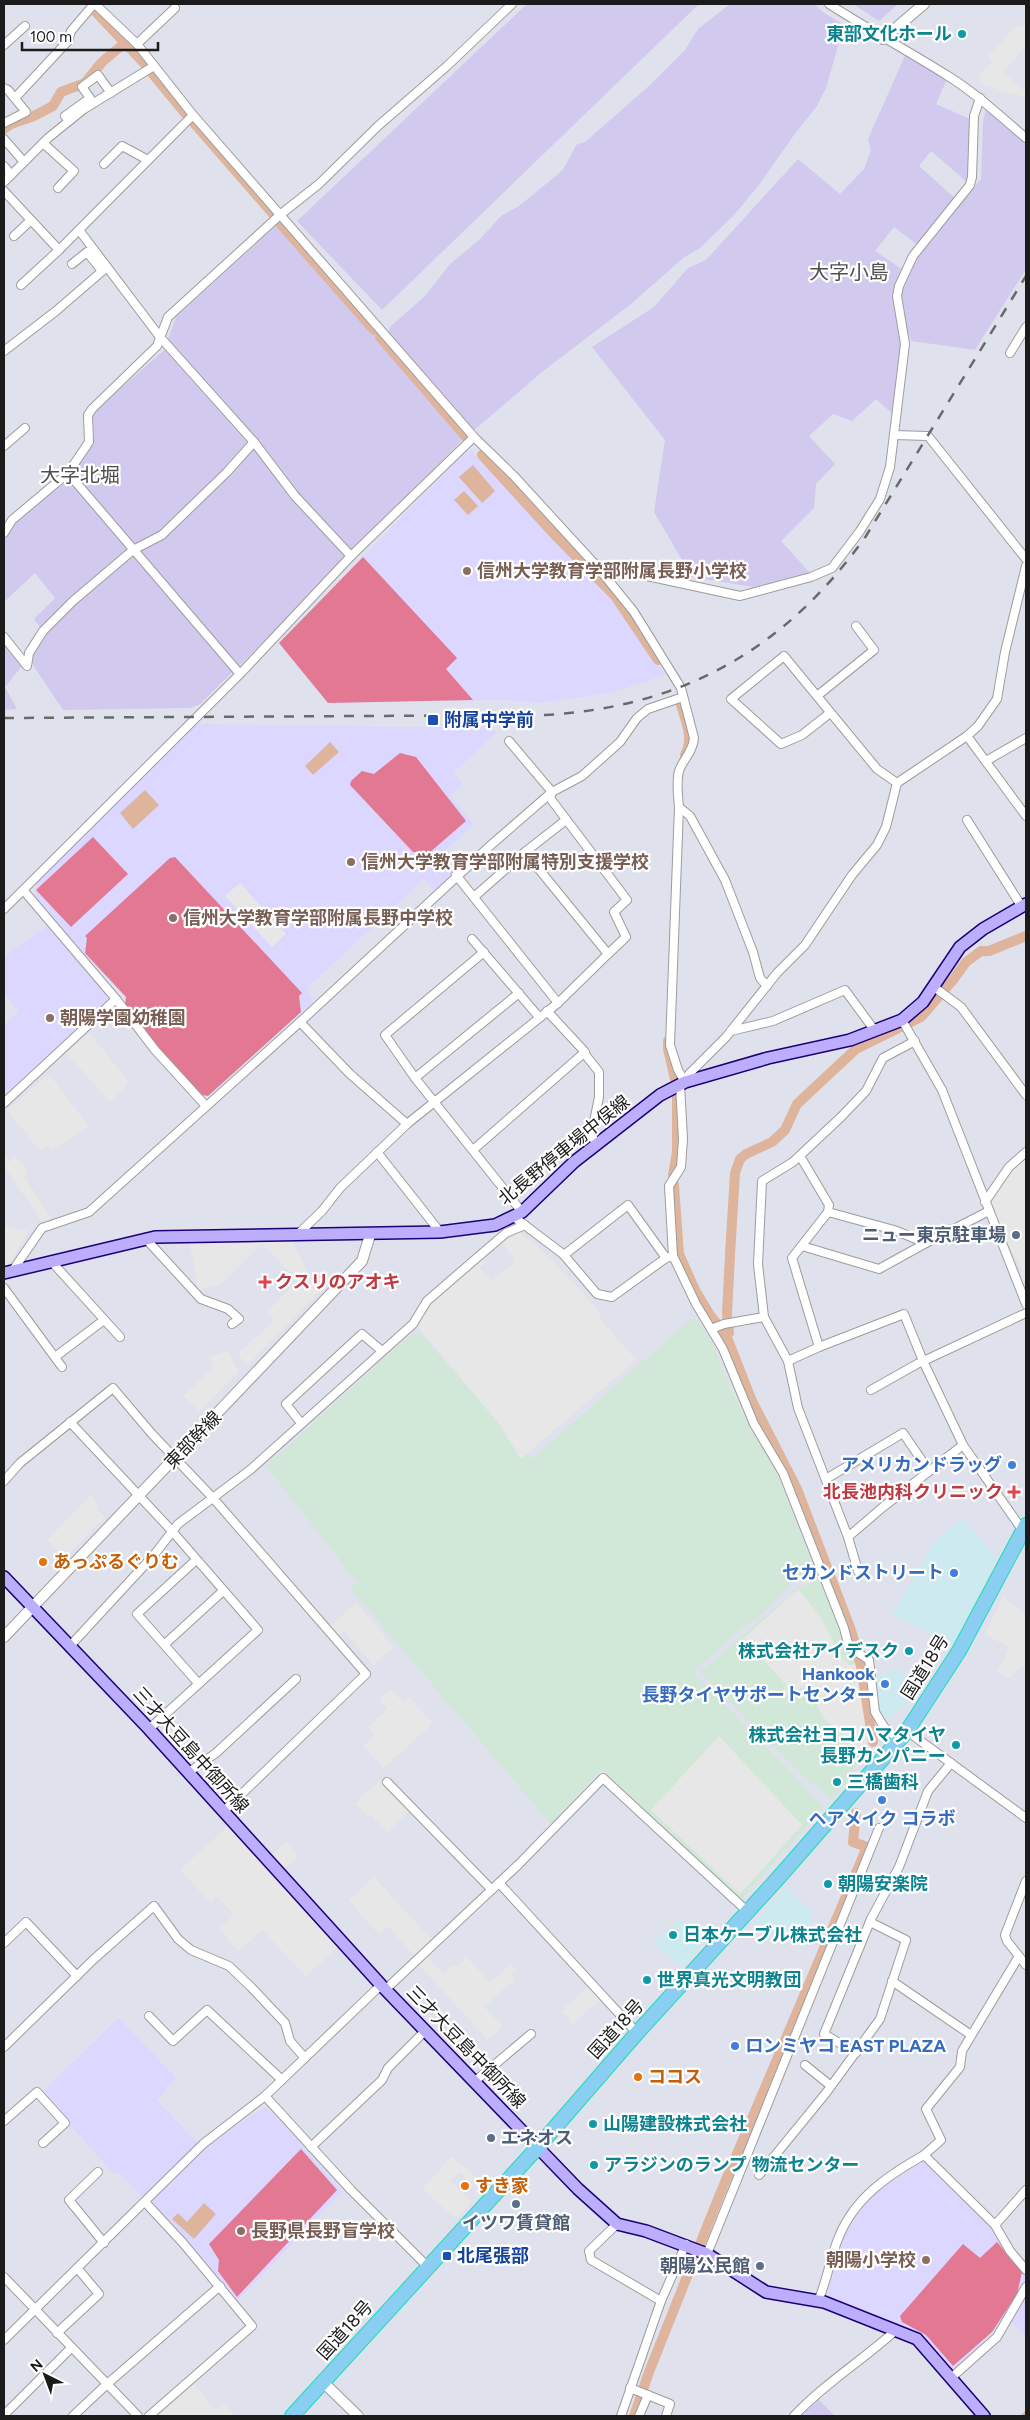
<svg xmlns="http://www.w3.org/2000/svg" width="1030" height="2420" font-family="Figtree,'Noto Sans JP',sans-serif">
  <rect width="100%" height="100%" fill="#dfe2ed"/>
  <g fill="#cdeaf0">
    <polygon points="963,1519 997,1560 953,1645 892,1615 936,1539"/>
    <polygon points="900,1668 907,1684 905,1705 884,1722 877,1710 874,1678"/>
    <polygon points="786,1888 813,1913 803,1949 763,1929 755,1921"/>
    <polygon points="681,1918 706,1942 682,1967 653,1943"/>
  </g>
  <g fill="#d1e7d8">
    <polygon points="691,1319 697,1319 713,1344 723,1371 751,1431 774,1465 815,1572 793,1582 762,1614 737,1632 693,1672 824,1807 741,1900 602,1769 551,1824 351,1589 357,1582 266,1466 398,1346 412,1335 420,1333 532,1459"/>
    <polygon points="822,1578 855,1659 869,1743 847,1781 833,1799 806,1779 700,1672 797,1589"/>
  </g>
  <g fill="#dcd7ff">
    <polygon points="471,450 608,595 666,675 610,693 541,703 506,700 328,703 279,643 463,454"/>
    <polygon points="196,724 491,728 496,733 453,773 463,784 450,796 474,824 440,856 455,873 435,891 424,879 307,988 313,1002 208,1096 202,1095 157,1047 125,1004 126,997 34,902 36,882"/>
    <polygon points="47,926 108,991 107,1001 4,1096 4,1025 19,1011 4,994 4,956"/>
    <polygon points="119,2018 176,2078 157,2100 199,2145 143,2198 120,2173 114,2174 43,2095 43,2091"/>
    <polygon points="265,2108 269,2109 343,2191 237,2301 205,2261 151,2201 206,2148 247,2118"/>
    <polygon points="925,2160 994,2228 1023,2269 1026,2281 1026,2336 1008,2317 951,2373 919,2337 826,2300 844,2236 872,2195"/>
  </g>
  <g fill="#d1c9ee">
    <polygon points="527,4 699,4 382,310 297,221"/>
    <polygon points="730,4 814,4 823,12 844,25 826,88 817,106 794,135 759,185 734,215 700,248 683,258 631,304 542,372 472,432 388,333 390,327 425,296 450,264 479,240 501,216 519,206 563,170 576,145 585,142 651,84 685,50 698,29"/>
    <polygon points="853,4 898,4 879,21"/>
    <polygon points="907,51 950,72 936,104 970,119 970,169 969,184 931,151 919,166 958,201 919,246 894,227 875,251 902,269 896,289 894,306 901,333 899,390 894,415 876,399 852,421 833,414 809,436 835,464 816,484 814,508 781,541 811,574 753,587 692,577 654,512 665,440 592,347 654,307 688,268 706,260 798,159 840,194 864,169 871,150 868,139"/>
    <polygon points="988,101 1026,134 1026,269 975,350 911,341 903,316 901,295 902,289 917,256 981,179 983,121"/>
    <polygon points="278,224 464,438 345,562 200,704 190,708 63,710 27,656 44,633 34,619 55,598 35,573 4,602 4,539 15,521 75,468 94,444 93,413 164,350 176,317"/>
    <polygon points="4,643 22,666 5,687 17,709 4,710"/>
    <polygon points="819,2400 835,2416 801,2416"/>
  </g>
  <g fill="#e27892">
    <polygon points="363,557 457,658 446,669 473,700 328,703 279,643"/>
    <polygon points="400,753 416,757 466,821 429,853 413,852 350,785 351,781 362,771 374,774"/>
    <polygon points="93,837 128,874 71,927 36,890"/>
    <polygon points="175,857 302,993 299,996 301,1012 208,1096 202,1095 157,1047 125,1004 126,997 85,953 87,938 85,936 170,858"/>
    <polygon points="301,2149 337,2190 237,2297 218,2271 219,2260 209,2244"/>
    <polygon points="997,2242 1022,2272 1017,2294 992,2332 953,2366 926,2335 902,2322 900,2316 963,2244 980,2258"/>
  </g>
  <g fill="#e7e7e7">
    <polygon points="1017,25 1022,28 1026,25 1026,46 1003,71 1026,93 1026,98 981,84 980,75 992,62 988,57"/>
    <polygon points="240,883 286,934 272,947 225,896"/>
    <polygon points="90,1033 129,1083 110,1102 66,1053"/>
    <polygon points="49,1074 89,1126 52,1150 48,1147 40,1151 7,1110"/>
    <polygon points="4,1153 9,1162 16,1157 28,1171 24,1176 52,1219 41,1221 4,1166"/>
    <polygon points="1026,1155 1026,1279 1021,1282 1022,1269 979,1197 1001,1183"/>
    <polygon points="4,1226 29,1231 9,1264 4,1266"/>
    <polygon points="517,1230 547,1255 596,1308 603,1322 636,1360 521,1459 499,1424 417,1326 423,1312 483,1259 486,1262 479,1268 491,1281 516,1261 501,1242"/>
    <polygon points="263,1242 221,1284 198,1290 190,1244 263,1242 292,1242 312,1280 321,1290 247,1366 238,1354 274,1320 267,1312 298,1280 262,1244"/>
    <polygon points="227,1351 239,1371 199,1411 184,1396 213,1367 209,1357"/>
    <polygon points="91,1495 97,1502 98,1510 105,1517 65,1557 47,1540"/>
    <polygon points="798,1589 820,1616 842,1658 849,1665 856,1664 869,1729 868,1744 860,1752 839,1735 821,1714 809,1685 787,1694 783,1691 786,1685 744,1638"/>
    <polygon points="1003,1596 1026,1616 1026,1667 1020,1667 1009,1678 997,1671 1010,1648 985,1634"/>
    <polygon points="357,1603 394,1647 373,1665 344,1631 338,1637 329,1627"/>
    <polygon points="390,1689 403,1702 409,1697 433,1723 384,1768 363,1746 375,1735 368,1727 387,1709 379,1699"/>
    <polygon points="719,1736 802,1825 740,1894 651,1810"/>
    <polygon points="379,1781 409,1812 387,1832 371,1815 368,1817 355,1803"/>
    <polygon points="228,1826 339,1946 306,1976 262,1930 239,1951 219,1929 234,1915 217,1897 211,1903 180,1870"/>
    <polygon points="286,1842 298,1856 283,1869 271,1856"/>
    <polygon points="374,1877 431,1939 414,1956 388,1926 379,1935 349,1900"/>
    <polygon points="427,1956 443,1973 453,1965 456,1967 466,1957 490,1982 511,1964 517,1971 511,1975 515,1979 484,2007 503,2027 488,2040 418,1964"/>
    <polygon points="590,1985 602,1998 573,2024 561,2011"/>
    <polygon points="452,2156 485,2185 480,2191 459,2172 450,2181 472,2201 456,2219 422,2189"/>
    <polygon points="194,2384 216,2410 224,2404 235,2416 159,2416"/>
  </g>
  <g fill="#deb49d">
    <polygon points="473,465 495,491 482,503 459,477"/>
    <polygon points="464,491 478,506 468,515 454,500"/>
    <polygon points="330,742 339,752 313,775 305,766"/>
    <polygon points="145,790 159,805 133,829 120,813"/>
    <polygon points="204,2203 216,2214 194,2239 172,2219 178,2213 187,2222"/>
  </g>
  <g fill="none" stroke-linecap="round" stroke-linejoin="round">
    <polyline stroke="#deb49d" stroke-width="2.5" points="1022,2416 1026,2412"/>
    <g stroke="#deb49d" stroke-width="10">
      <polyline points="94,10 146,65"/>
      <polyline points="152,73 185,113"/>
      <polyline points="194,123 274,215"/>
      <polyline points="4,129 11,124 34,116 53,106 61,92 85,83 102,62 126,42"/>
      <polyline points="278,221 374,330"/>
      <polyline points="380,337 467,438"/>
      <polyline points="482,455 554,534 615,596 658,660"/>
      <path d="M681 705C686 721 694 739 685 755"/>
      <polyline points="668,1041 668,1049 675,1079"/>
      <polyline points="673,1175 677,1152 677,1095"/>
      <polyline points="674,1185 679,1254 695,1290 710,1315 726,1335 752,1401 797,1489 851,1630 861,1666 873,1742"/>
      <polyline points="729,1333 727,1313 730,1255 735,1173 740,1159 746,1154 772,1142 785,1130 797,1104 856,1049 921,1017 953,980 966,962 981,951 989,951 1026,936"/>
      <polyline points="634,2416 649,2372 720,2194 867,1847 853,1842 856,1813"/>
    </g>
    <defs>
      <g id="minor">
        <polyline points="95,4 137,44 193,115 474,437 514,476 591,560 596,565 740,596 811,577 832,568 860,531 880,499 890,467 905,344 897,296 899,286 913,256 970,185 972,177 974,116 980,98"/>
        <path d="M829 4C868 29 908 51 948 76 976 93 1001 117 1026 138"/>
        <polyline points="137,44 175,8"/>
        <polyline points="4,45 25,26"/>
        <polyline points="4,88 8,90 26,112 4,123"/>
        <polyline points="15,98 68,41 71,31 94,4"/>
        <polyline points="69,121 65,116 90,98 82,87 98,75 111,93"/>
        <polyline points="4,139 24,162"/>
        <polyline points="43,143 74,171 58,188"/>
        <polyline points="104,164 122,146 148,160"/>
        <polyline points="4,166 11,175"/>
        <polyline points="4,182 48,138 84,109 154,66"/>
        <polyline points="4,191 59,250 193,115"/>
        <polyline points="79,230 160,337 254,442 295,496 351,556"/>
        <polyline points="14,236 31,220"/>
        <polyline points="72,264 87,252 102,271"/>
        <polyline points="21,285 59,250"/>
        <polyline points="4,351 56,311 107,267"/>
        <polyline points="1010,353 1026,327"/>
        <polyline points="894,435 928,436 1026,559"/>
        <polyline points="4,446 25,428"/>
        <polyline points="68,473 240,674"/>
        <polyline points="4,533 12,520 68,473 89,442 88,415 92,409 157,346 168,317 281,214 319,184 378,126 447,66 512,4"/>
        <path d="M596 565 634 612 681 688 694 738C693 752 683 759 679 771 676 783 678 795 679 807L670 1045 678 1070 685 1082"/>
        <polyline points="4,637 27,666 29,653 43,631 73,601 133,550 162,535 227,472 254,442"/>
        <polyline points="817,696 874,650 856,626"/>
        <polyline points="830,713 802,735 781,744 731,699 784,656 877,769 897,783"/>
        <polyline points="967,736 1026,816"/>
        <polyline points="509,741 552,792 550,798 627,900 614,912 626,937 608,954"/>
        <polyline points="986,761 1026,738"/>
        <polyline points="679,807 690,816 725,880 753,952 760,978 767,986"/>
        <polyline points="967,820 1022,907"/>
        <polyline points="456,875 558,1003"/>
        <polyline points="24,891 116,999 155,1050 206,1106"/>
        <polyline points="474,897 525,852"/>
        <polyline points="4,909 240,674 351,556 474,437"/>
        <polyline points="472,939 539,1017"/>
        <polyline points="484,952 385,1035 415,1078 522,1212"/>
        <polyline points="934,987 961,1007 1026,1095"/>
        <polyline points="902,1020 942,1090 1026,1304"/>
        <polyline points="300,1022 350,1074 407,1124"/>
        <polyline points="731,1031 773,1021 845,990 875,1031"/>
        <polyline points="915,1041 883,1058 866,1091 841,1117 793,1162 762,1181 758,1264 764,1317 788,1361 798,1408 848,1537 883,1507 963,1445"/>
        <polyline points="584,1053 599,1072 599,1097 591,1136 598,1144"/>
        <polyline points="415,1078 519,993"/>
        <polyline points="685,1082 689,1074 726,1037 777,973 805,945 852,875 877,845 886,827 897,783 967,736 978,726 997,699 1005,652 1026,566"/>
        <polyline points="680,1085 683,1139 681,1167 669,1186 673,1256 696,1304 723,1349 754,1424 783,1473 844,1628 849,1647 869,1660 875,1712 884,1727 899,1740"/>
        <polyline points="4,1103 116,999"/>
        <polyline points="473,1150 585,1052 547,1011"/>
        <polyline points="377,1152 440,1232"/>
        <polyline points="985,1202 1009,1167 1026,1152"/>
        <polyline points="828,1212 894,1230 926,1243 989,1211"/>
        <polyline points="514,1217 563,1254 597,1294 612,1297 666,1258 673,1256"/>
        <polyline points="298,1234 322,1211 340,1188 407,1124 558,1003 608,954 525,852 566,820"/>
        <polyline points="146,1239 201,1299 228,1309 239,1319 232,1324"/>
        <polyline points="802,1246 879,1269 926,1243"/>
        <polyline points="564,1255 628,1205 666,1258"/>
        <polyline points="51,1261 120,1337"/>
        <polyline points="13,1270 42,1228 89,1212 300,1022 491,845 552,792 582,776 620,742 637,718 648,709 683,697"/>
        <polyline points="4,1288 62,1367"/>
        <polyline points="711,1329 724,1324 764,1317"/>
        <polyline points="819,1347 904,1314 923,1361 963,1445 1023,1531"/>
        <polyline points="55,1357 104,1320"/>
        <polyline points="788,1361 819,1347 792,1258 828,1212 829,1205 800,1156"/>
        <polyline points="871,1390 917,1364 1026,1313"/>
        <polyline points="70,1422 172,1531 258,1630 149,1729"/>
        <polyline points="301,1423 286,1404 362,1334 382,1351"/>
        <polyline points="826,1479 903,1433 929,1471"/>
        <polyline points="4,1481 20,1463 113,1388 152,1434 213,1498 366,1674 223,1812"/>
        <polyline points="848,1537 858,1571"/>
        <polyline points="196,1560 137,1614 198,1683"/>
        <polyline points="165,1644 223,1591"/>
        <polyline points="70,1646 154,1555 178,1524 250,1470 413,1324 427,1301 472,1262 506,1233 525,1225"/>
        <polyline points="907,1731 1026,1818"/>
        <polyline points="189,1772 216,1753 296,1679"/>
        <polyline points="387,1782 492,1890"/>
        <polyline points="1026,1881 1005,1935 1007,1941 1026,1965"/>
        <polyline points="499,1883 637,2033"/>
        <polyline points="4,1943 26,1922 77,1976"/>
        <polyline points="1019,1956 962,2051 960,2067 926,2109 941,2140 924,2155 995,2225 1010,2251 1026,2270"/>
        <polyline points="892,1981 971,2035"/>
        <polyline points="386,1989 519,1864 603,1778 748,1912"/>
        <polyline points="149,2016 173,2041 207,2010 282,2080"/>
        <polyline points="4,2047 94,1959 154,1906 178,1939 191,1950 229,1966 251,1987 285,2023 290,2041 305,2058"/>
        <polyline points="856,2053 824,2034 871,1919 899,1867 928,1791 951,1763"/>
        <polyline points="805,2065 831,2086"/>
        <polyline points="474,2082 531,2034"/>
        <polyline points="265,2096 351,2190 428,2267"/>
        <polyline points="4,2121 37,2092 65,2123 43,2143"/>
        <polyline points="311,2147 382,2080 388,2068 425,2031"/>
        <polyline points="98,2172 69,2200 104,2243"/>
        <polyline points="759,2175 826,2093 880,2019 906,1940 870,1922"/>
        <polyline points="145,2202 183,2243 252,2326 149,2416"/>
        <polyline points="617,2224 589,2251 591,2260 661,2301"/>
        <polyline points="995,2225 1026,2190"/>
        <polyline points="707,2254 879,1828"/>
        <polyline points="4,2277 138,2416"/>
        <path d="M818 2301C827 2281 830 2259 838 2239 854 2198 887 2176 924 2155"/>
        <polyline points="57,2333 99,2294 78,2269"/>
        <polyline points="4,2340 203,2144 265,2096 381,1985"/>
        <polyline points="951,2378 997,2337 1026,2287"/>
        <polyline points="630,2388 670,2404 666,2416"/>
        <polyline points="4,2415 71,2348"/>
        <polyline points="73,2416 106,2385 220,2286"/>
        <polyline points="621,2416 661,2301 686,2244"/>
        <polyline points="639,2416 648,2395"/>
        <path d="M794 2416C825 2383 863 2360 896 2330"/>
      </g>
      <g id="tertiary">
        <polyline points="883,39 924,4"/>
        <polyline points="4,1637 362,1261 370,1235"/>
        <polyline points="323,2382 358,2416"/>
      </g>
      <g id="secondary">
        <polyline points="4,1273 155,1237 440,1232 495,1225 522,1212 574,1162 660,1095 685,1082 768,1058 850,1040 902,1020 923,1002 960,947 983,929 1026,904"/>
        <polyline points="4,1577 149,1729 381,1985 578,2189 617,2224 646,2231 707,2254 766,2292 824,2302 917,2339 984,2416"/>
      </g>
      <polyline id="trunk" points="292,2416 538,2147 637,2033 780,1876 907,1731 959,1651 1026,1525"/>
    </defs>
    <use href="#minor" stroke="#9c9c9c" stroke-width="10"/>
    <use href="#tertiary" stroke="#9c9c9c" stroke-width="12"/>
    <use href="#secondary" stroke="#1c0074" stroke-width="14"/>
    <use href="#trunk" stroke="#1adeb5" stroke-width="16"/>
    <use href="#minor" stroke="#fff" stroke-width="8"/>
    <use href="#tertiary" stroke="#fff" stroke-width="10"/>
    <use href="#secondary" stroke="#bdaefd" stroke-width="11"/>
    <use href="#trunk" stroke="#8acef2" stroke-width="14"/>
    <path stroke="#696969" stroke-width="2.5" stroke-dasharray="10 10" stroke-linecap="butt" d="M4 718 545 715C683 707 786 649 866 536L1026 276"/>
  </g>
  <g fill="#0f9aa8" stroke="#fff" stroke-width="2">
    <circle cx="962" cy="34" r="5"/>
    <circle cx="909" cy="1651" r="5"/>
    <circle cx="956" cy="1745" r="5"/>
    <circle cx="837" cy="1782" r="5"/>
    <circle cx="828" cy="1884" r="5"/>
    <circle cx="673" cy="1935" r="5"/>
    <circle cx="647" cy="1980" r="5"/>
    <circle cx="593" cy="2124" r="5"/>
    <circle cx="594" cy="2165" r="5"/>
  </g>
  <g fill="#8d6e63" stroke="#fff" stroke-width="2">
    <circle cx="467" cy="571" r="5"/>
    <circle cx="351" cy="862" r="5"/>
    <circle cx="173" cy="918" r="5"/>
    <circle cx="50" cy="1018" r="5"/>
    <circle cx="241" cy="2231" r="5"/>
    <circle cx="926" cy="2260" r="5"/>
  </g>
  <g fill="#1a4fb4" stroke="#fff" stroke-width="2">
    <rect x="427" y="714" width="12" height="12" rx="2.5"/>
    <rect x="442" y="2251" width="10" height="10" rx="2.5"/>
  </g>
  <g fill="#5c6f8a" stroke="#fff" stroke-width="2">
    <circle cx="1016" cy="1235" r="5"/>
    <circle cx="491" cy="2138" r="5"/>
    <circle cx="516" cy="2204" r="5"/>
    <circle cx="760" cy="2266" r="5"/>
  </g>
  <g fill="#e0444e" stroke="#fff" stroke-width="2">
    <path d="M262.5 1274.5h5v5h5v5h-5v5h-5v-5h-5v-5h5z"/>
    <path d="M1011.5 1484.5h5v5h5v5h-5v5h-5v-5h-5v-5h5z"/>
  </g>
  <g fill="#3f7fe0" stroke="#fff" stroke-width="2">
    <circle cx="1012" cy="1465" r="5"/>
    <circle cx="954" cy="1573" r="5"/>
    <circle cx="885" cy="1684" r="5"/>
    <circle cx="882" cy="1800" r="5"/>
    <circle cx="735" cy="2046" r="5"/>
  </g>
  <g fill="#e8710a" stroke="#fff" stroke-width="2">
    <circle cx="43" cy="1562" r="5"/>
    <circle cx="638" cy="2077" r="5"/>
    <circle cx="465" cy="2186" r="5"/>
  </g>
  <g text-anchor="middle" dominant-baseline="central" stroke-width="4.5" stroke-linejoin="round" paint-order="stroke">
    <g font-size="18" font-weight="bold" fill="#0d838f" stroke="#fff" text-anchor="start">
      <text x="952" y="34" text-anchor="end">東部文化ホール</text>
      <text x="899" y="1651" text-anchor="end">株式会社アイデスク</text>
      <text x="946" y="1735" text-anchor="end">株式会社ヨコハマタイヤ<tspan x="946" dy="21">長野カンパニー</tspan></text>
      <text x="847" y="1782">三橋歯科</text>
      <text x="838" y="1884">朝陽安楽院</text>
      <text x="683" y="1935">日本ケーブル株式会社</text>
      <text x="657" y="1980">世界真光文明教団</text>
      <text x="603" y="2124">山陽建設株式会社</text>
      <text x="604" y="2165">アラジンのランプ 物流センター</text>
    </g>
    <g font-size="18" font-weight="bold" fill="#785e54" stroke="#fff" text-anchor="start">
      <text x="477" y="571">信州大学教育学部附属長野小学校</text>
      <text x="361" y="862">信州大学教育学部附属特別支援学校</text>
      <text x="183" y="918">信州大学教育学部附属長野中学校</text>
      <text x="60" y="1018">朝陽学園幼稚園</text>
      <text x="251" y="2231">長野県長野盲学校</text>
      <text x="916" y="2260" text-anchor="end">朝陽小学校</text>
    </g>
    <g font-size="18" font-weight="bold" fill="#164399" stroke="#fff" text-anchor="start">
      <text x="444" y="720">附属中学前</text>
      <text x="457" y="2256">北尾張部</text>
    </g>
    <g font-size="18" fill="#1b1b1b" stroke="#fff">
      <text transform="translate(564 1150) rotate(-39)">北長野停車場中俣線</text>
      <text transform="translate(193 1440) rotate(-46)">東部幹線</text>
      <text transform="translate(925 1667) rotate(-58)">国道18号</text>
      <text transform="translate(191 1750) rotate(48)">三才大豆島中御所線</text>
      <text transform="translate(616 2029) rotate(-48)">国道18号</text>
      <text transform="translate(466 2047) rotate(46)">三才大豆島中御所線</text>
      <text transform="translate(345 2330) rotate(-48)">国道18号</text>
    </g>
    <g font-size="18" font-weight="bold" fill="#4e5e75" stroke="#fff" text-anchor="end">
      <text x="1006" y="1235">ニュー東京駐車場</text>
      <text x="501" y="2138" text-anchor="start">エネオス</text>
      <text x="516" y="2223" text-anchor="middle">イツワ賃貸館</text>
      <text x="750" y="2266">朝陽公民館</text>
    </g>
    <g font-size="18" font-weight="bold" fill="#be3a42" stroke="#fff" text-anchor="start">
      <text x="275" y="1282">クスリのアオキ</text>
      <text x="1003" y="1492" text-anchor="end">北長池内科クリニック</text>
    </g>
    <g font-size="18" font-weight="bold" fill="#366cbe" stroke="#fff" text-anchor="end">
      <text x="1002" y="1465">アメリカンドラッグ</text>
      <text x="944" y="1573">セカンドストリート</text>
      <text x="875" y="1674">Hankook<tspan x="875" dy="21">長野タイヤサポートセンター</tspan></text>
      <text x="882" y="1819" text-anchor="middle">ヘアメイク コラボ</text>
      <text x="745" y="2046" text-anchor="start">ロンミヤコ EAST PLAZA</text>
    </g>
    <g font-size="18" font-weight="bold" fill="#c56008" stroke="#fff" text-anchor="start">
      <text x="53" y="1562">あっぷるぐりむ</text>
      <text x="648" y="2077">ココス</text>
      <text x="475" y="2186">すき家</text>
    </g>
    <g font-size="20" fill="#4e4e4e" stroke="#fff">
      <text x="849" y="272">大字小島</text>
      <text x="80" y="475">大字北堀</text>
    </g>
  </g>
  <rect width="1030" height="2420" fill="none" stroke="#1b1b1b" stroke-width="10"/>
  <g transform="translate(45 2375) rotate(318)" stroke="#ffffff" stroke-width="4" paint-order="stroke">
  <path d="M0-4L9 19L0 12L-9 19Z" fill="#1b1b1b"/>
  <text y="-8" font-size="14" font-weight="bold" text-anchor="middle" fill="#1b1b1b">N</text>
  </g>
  <path d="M22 42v8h136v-8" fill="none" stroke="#1b1b1b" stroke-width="2.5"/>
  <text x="30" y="42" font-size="15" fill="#1b1b1b" stroke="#ffffff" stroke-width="4" paint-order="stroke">100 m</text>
</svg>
